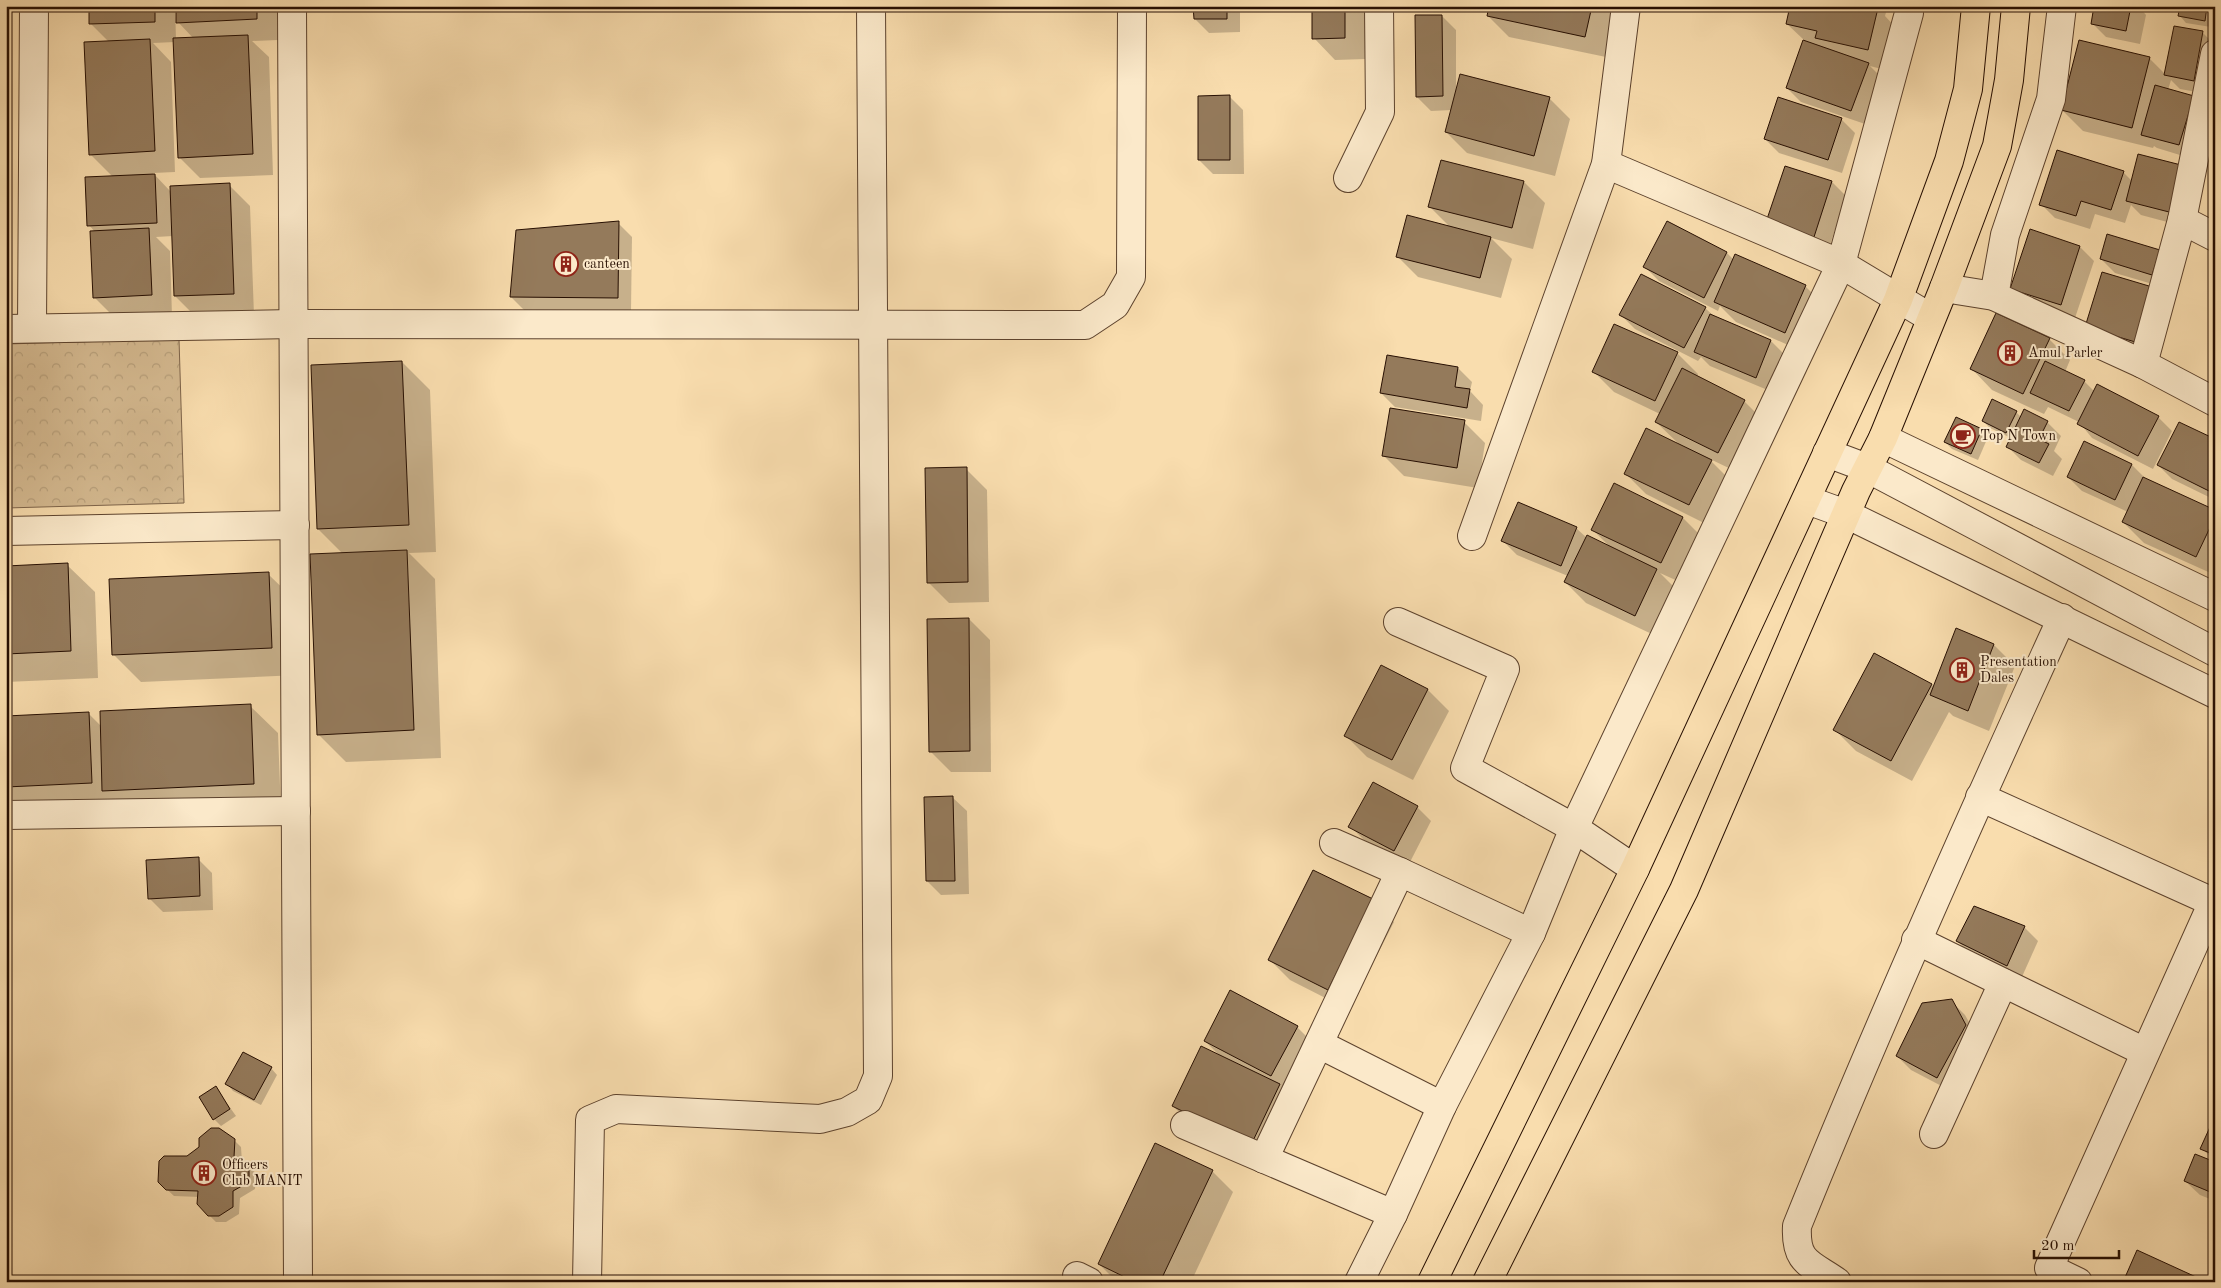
<svg xmlns="http://www.w3.org/2000/svg" width="2221" height="1288" font-family="'Old Standard TT',serif">
  <defs>
    <pattern id="forest-crowns" width="20" height="18" patternUnits="userSpaceOnUse" patternTransform="scale(1.25)"><rect width="20" height="18" fill="#d5ba91"/><path d="M2 6a3 3 0 1 1 6 0M12 15a3 3 0 1 1 6 0" fill="none" stroke="#b79f7b"/></pattern>
  </defs>
  <rect width="100%" height="100%" fill="#f9ddae"/>
  <filter id="stains"><feTurbulence type="fractalNoise" baseFrequency=".004" numOctaves="4"/><feColorMatrix values="0 0 0 0 .2 0 0 0 0 .09 0 0 0 0 .02 0 0 0 .5 -.17"/></filter>
  <radialGradient id="worn" r=".72"><stop offset=".6" stop-color="#630" stop-opacity="0"/><stop offset="1" stop-color="#630" stop-opacity=".3"/></radialGradient>
  <polygon fill="url(#forest-crowns)" stroke="#7e644a" points="179,339 184,503 6,508 6,344"/>
  <g fill="#0003">
    <polygon points="90,6 175,6 176,39 194,39 178,22 177,6 277,6 278,40 252,41 269,57 273,175 200,178 179,157 175,42 153,43 171,62 175,172 153,173 171,192 229,185 250,206 254,315 196,317 175,296 173,236 156,237 170,251 172,316 115,318 94,297 95,232 89,225 113,177 90,154 109,42 91,24"/>
    <polygon points="1195,6 1240,6 1240,32 1209,33 1195,19"/>
    <polygon points="1313,6 1365,6 1366,59 1335,60 1314,38"/>
    <polygon points="1490,6 1611,6 1616,11 1606,57 1509,37 1488,16"/>
    <polygon points="1791,6 1884,6 1887,9 1885,16 1898,30 1889,71 1870,66 1882,78 1865,124 1801,102 1787,88 1804,40 1787,24"/>
    <polygon points="2096,6 2138,6 2146,15 2140,44 2106,37 2092,23"/>
    <polygon points="2181,6 2213,6 2211,27 2186,23 2180,16"/>
    <polygon points="1442,16 1456,30 1456,90 1549,98 1570,119 1555,176 1467,153 1446,132 1452,110 1431,111 1417,97"/>
    <polygon points="2202,32 2215,45 2208,94 2180,89 2171,80 2168,90 2193,97 2193,159 2157,148 2154,146 2153,148 2083,131 2062,110 2080,41 2150,59 2166,75"/>
    <polygon points="1229,96 1243,110 1244,174 1213,174 1199,160"/>
    <polygon points="1841,119 1855,133 1842,173 1779,153 1765,139"/>
    <polygon points="2139,155 2186,227 2141,215 2131,205 2125,223 2095,214 2090,229 2055,218 2041,204 2123,172 2132,181"/>
    <polygon points="1786,167 1832,182 1846,196 1828,251 1782,236"/>
    <polygon points="1524,182 1545,203 1533,249 1491,238 1512,259 1501,298 1418,277 1397,256 1450,227 1430,207"/>
    <polygon points="618,223 632,237 631,312 525,311 511,297"/>
    <polygon points="2080,247 2094,261 2075,318 2026,303 2012,289"/>
    <polygon points="2159,251 2166,288 2115,273 2101,259"/>
    <polygon points="1727,253 1734,260 1805,286 1826,307 1806,353 1736,322 1720,306 1718,311 1659,281 1645,267"/>
    <polygon points="2103,273 2156,357 2101,340"/>
    <polygon points="1705,308 1715,317 1771,341 1785,355 1770,391 1710,366 1701,357 1698,361 1635,329 1621,315"/>
    <polygon points="2049,339 2070,360 2065,372 2084,381 2095,392 2158,417 2172,431 2153,469 2092,438 2079,422 2048,407 2044,414 1992,390 1971,368"/>
    <polygon points="1677,353 1698,374 1697,377 1744,401 1765,422 1739,473 1708,458 1732,482 1710,526 1646,494 1625,473 1681,446 1656,422 1660,414 1614,392 1593,371"/>
    <polygon points="402,362 430,390 436,552 409,553 435,579 441,758 346,762 318,734 343,554 318,529"/>
    <polygon points="1458,368 1472,382 1470,391 1483,405 1481,421 1395,407 1381,393"/>
    <polygon points="2016,412 2021,417 2047,422 2061,436 2054,451 2062,459 2053,476 2021,460 2007,446 2011,438 1990,428 1983,421"/>
    <polygon points="1957,419 1982,430 1988,437 1978,460 1952,449 1945,442"/>
    <polygon points="1464,422 1485,443 1478,488 1404,476 1383,455"/>
    <polygon points="2215,441 2215,500 2172,479 2158,465"/>
    <polygon points="2085,443 2132,465 2146,479 2215,511 2215,575 2144,543 2123,522 2128,512 2082,491 2068,477"/>
    <polygon points="966,469 987,490 989,602 949,603 928,582"/>
    <polygon points="1683,518 1704,539 1682,583 1660,573 1678,591 1656,636 1586,603 1565,582 1568,576 1517,555 1503,541 1576,528 1587,538 1611,548 1593,530"/>
    <polygon points="67,565 95,592 98,678 6,682 6,567"/>
    <polygon points="268,574 296,601 299,675 141,682 113,654"/>
    <polygon points="969,619 990,640 991,772 951,772 930,751"/>
    <polygon points="1957,630 1994,645 2015,666 1989,731 1953,716 1949,712 1912,781 1856,751 1835,730 1932,685 1935,688"/>
    <polygon points="1381,666 1428,690 1449,711 1413,780 1367,757 1346,736"/>
    <polygon points="250,706 278,733 281,811 6,815 6,717 89,714 101,726"/>
    <polygon points="952,797 967,811 969,894 941,895 927,881"/>
    <polygon points="1417,807 1431,821 1409,864 1364,840 1350,826"/>
    <polygon points="198,859 212,873 213,910 163,912 149,898"/>
    <polygon points="1373,900 1394,922 1349,1010 1290,980 1269,959"/>
    <polygon points="2024,927 2038,941 2021,979 1971,955 1957,941"/>
    <polygon points="1951,1001 1965,1015 1979,1040 1951,1091 1911,1070 1897,1056"/>
    <polygon points="1297,1027 1318,1048 1272,1165 1194,1127 1173,1106 1220,1056 1205,1041"/>
    <polygon points="271,1068 277,1075 261,1105 233,1091 227,1084"/>
    <polygon points="216,1088 236,1116 221,1126 214,1119"/>
    <polygon points="2215,1119 2215,1162 2202,1148"/>
    <polygon points="234,1140 241,1147 242,1162 256,1173 255,1189 240,1198 239,1214 226,1222 216,1222 209,1215 199,1197 174,1196 159,1182 187,1158"/>
    <polygon points="2215,1163 2215,1201 2200,1195 2185,1181"/>
    <polygon points="1212,1171 1233,1192 1191,1282 1117,1282 1099,1264"/>
  </g>
  <g fill="#947a5b" stroke="#270f02">
    <polygon points="89,6 155,6 155,22 89,24"/>
    <polygon points="176,6 257,6 257,19 176,23"/>
    <polygon points="1193,6 1227,6 1227,19 1194,19"/>
    <polygon points="1312,6 1345,6 1345,38 1312,39"/>
    <polygon points="1489,6 1592,6 1585,37 1487,16"/>
    <polygon points="1790,6 1878,8 1868,50 1815,38 1817,31 1786,24"/>
    <polygon points="2094,6 2131,6 2126,31 2091,24"/>
    <polygon points="2180,6 2207,6 2205,21 2178,16"/>
    <polygon points="1415,15 1442,15 1443,96 1416,97"/>
    <polygon points="2174,26 2203,31 2194,81 2164,75"/>
    <polygon points="248,35 253,154 178,158 173,38"/>
    <polygon points="150,39 155,151 89,155 84,42"/>
    <polygon points="1803,40 1869,63 1851,111 1786,88"/>
    <polygon points="2079,40 2150,57 2132,128 2061,110"/>
    <polygon points="1460,74 1550,97 1534,156 1445,132"/>
    <polygon points="2155,85 2194,96 2179,145 2141,135"/>
    <polygon points="1230,95 1230,160 1198,160 1198,96"/>
    <polygon points="1778,97 1842,118 1828,160 1764,139"/>
    <polygon points="2057,150 2124,171 2111,210 2081,201 2076,216 2039,205"/>
    <polygon points="2138,154 2185,166 2173,213 2126,201"/>
    <polygon points="1441,160 1524,181 1512,228 1428,207"/>
    <polygon points="1785,166 1832,181 1814,237 1766,222"/>
    <polygon points="155,174 157,223 87,226 85,177"/>
    <polygon points="230,183 234,294 174,296 170,186"/>
    <polygon points="1407,215 1491,237 1480,278 1396,257"/>
    <polygon points="619,221 618,298 510,297 516,230"/>
    <polygon points="1667,221 1727,252 1704,298 1643,267"/>
    <polygon points="149,228 152,295 93,298 90,231"/>
    <polygon points="2030,229 2080,246 2061,305 2010,289"/>
    <polygon points="2107,234 2160,250 2152,275 2100,259"/>
    <polygon points="1735,254 1806,285 1785,333 1714,302"/>
    <polygon points="2102,272 2159,289 2142,344 2085,327"/>
    <polygon points="1641,274 1706,307 1684,348 1619,315"/>
    <polygon points="1996,313 2050,338 2023,394 1970,369"/>
    <polygon points="1710,314 1771,340 1756,378 1694,352"/>
    <polygon points="1614,324 1678,352 1655,401 1592,372"/>
    <polygon points="1387,355 1458,367 1455,387 1470,389 1467,408 1380,393"/>
    <polygon points="402,361 409,525 317,529 311,365"/>
    <polygon points="2045,361 2085,380 2069,411 2030,393"/>
    <polygon points="1682,368 1745,400 1718,453 1655,422"/>
    <polygon points="2097,384 2159,416 2138,456 2077,424"/>
    <polygon points="1992,399 2017,411 2006,433 1982,421"/>
    <polygon points="1390,408 1465,420 1457,468 1382,456"/>
    <polygon points="2024,409 2048,421 2039,439 2049,444 2039,463 2006,447"/>
    <polygon points="1956,417 1982,429 1971,454 1944,442"/>
    <polygon points="2179,422 2215,439 2215,494 2157,465"/>
    <polygon points="1646,428 1712,460 1689,505 1624,474"/>
    <polygon points="2084,441 2132,464 2115,500 2067,477"/>
    <polygon points="967,467 968,582 927,583 925,468"/>
    <polygon points="2143,477 2215,510 2215,517 2196,557 2122,522"/>
    <polygon points="1614,483 1683,517 1661,563 1591,530"/>
    <polygon points="1518,502 1577,527 1561,566 1501,541"/>
    <polygon points="1587,535 1657,569 1635,616 1564,582"/>
    <polygon points="2215,535 2215,547 2210,545"/>
    <polygon points="407,550 414,730 317,735 310,554"/>
    <polygon points="68,563 71,651 6,654 6,566"/>
    <polygon points="269,572 272,648 112,655 109,579"/>
    <polygon points="969,618 970,751 929,752 927,619"/>
    <polygon points="1956,628 1994,644 1968,711 1930,695"/>
    <polygon points="1874,653 1932,684 1891,761 1833,730"/>
    <polygon points="1381,665 1428,689 1392,760 1344,736"/>
    <polygon points="251,704 254,784 102,791 100,711"/>
    <polygon points="89,712 92,783 6,787 6,716"/>
    <polygon points="1373,782 1418,806 1394,851 1348,827"/>
    <polygon points="953,796 955,881 926,881 924,797"/>
    <polygon points="199,857 200,896 148,899 146,860"/>
    <polygon points="1313,870 1373,899 1328,990 1268,960"/>
    <polygon points="1974,906 2025,926 2007,966 1956,941"/>
    <polygon points="1230,990 1298,1026 1271,1076 1204,1041"/>
    <polygon points="1952,999 1966,1025 1937,1078 1896,1056 1922,1003"/>
    <polygon points="1201,1046 1280,1084 1251,1145 1172,1106"/>
    <polygon points="243,1052 272,1067 254,1100 225,1084"/>
    <polygon points="216,1086 230,1109 213,1120 199,1097"/>
    <polygon points="2215,1116 2215,1155 2200,1149"/>
    <polygon points="211,1128 219,1128 235,1139 234,1157 249,1165 249,1182 233,1191 233,1207 219,1216 208,1216 197,1204 198,1191 166,1190 158,1182 159,1161 164,1156 187,1156 199,1147 199,1138"/>
    <polygon points="1155,1143 1213,1170 1160,1282 1135,1282 1098,1264"/>
    <polygon points="2195,1154 2215,1162 2215,1194 2184,1181"/>
    <polygon points="2137,1250 2207,1282 2123,1282"/>
  </g>
  <g fill="none" stroke-linecap="round" stroke-linejoin="round">
    <defs>
      <g id="minor">
        <polyline points="292,6 298,1282"/>
        <polyline points="1606,164 1841,264 1931,318"/>
        <polyline points="1348,178 1380,112 1379,6"/>
        <polyline points="2182,220 2215,237"/>
        <polyline points="1944,288 1994,296 2143,364 2215,402"/>
        <polyline points="1994,296 2005,235 2051,99 2062,6"/>
        <polyline points="32,328 34,6"/>
        <polyline points="6,329 293,324 1085,325 1115,305 1131,277 1132,6"/>
        <polyline points="2143,364 2182,220 2215,54"/>
        <polyline points="1883,438 2215,597"/>
        <polyline points="1827,453 1867,468 2215,652"/>
        <polyline points="1807,500 1846,514 2215,694"/>
        <polyline points="6,531 295,525"/>
        <polyline points="1472,536 1606,164 1626,6"/>
        <polyline points="1398,622 1505,669 1465,768 1574,828 1635,869"/>
        <polyline points="1980,797 2215,903"/>
        <polyline points="6,815 296,811"/>
        <polyline points="1334,843 1400,872"/>
        <polyline points="1916,940 2145,1052"/>
        <polyline points="1319,1044 1442,1106"/>
        <polyline points="1185,1125 1393,1214"/>
        <polyline points="1934,1134 2003,983"/>
        <polyline points="1264,1159 1400,872 1531,933"/>
        <polyline points="1077,1276 1089,1282"/>
        <polyline points="587,1282 590,1120 616,1109 820,1119 847,1112 868,1100 878,1076 871,6"/>
        <polyline points="1359,1282 1393,1214 1442,1106 1531,933 1574,828 1841,264 1909,13 1908,6"/>
        <path d="M1837 1282C1810 1263 1795 1263 1797 1226 1880 1020 1970 819 2062 618"/>
        <polyline points="2078,1282 2049,1268 2213,902"/>
      </g>
      <g id="major">
        <polyline points="1432,1282 1635,869 1898,300 1949,161 1968,89 1976,6"/>
        <polyline points="1487,1282 1684,890 1856,491 1883,438 1944,288 1997,146 2009,80 2016,6"/>
      </g>
    </defs>
    <use href="#minor" stroke="#5c422d" stroke-width="30"/>
    <use href="#major" stroke="#270f02" stroke-width="30"/>
    <use href="#minor" stroke="#fbe9ca" stroke-width="28"/>
    <use href="#major" stroke="#f9ddae" stroke-width="28"/>
  </g>
  <defs>
    <symbol id="building-ring" viewBox="-11 -11 22 22"><circle r="9.5" fill="#fbe9ca" stroke="#8f2418" stroke-width="1.5"/><path d="M-4-6H4V6H1V3H-1V6H-4ZM-2.5-4.3h1.7v1.8h-1.7ZM.8-4.3h1.7v1.8H.8ZM-2.5-1h1.7V.8h-1.7ZM.8-1h1.7V.8H.8Z" fill="#8f2418"/></symbol>
    <symbol id="cafe-ring" viewBox="-11 -11 22 22"><circle r="9.5" fill="#fbe9ca" stroke="#8f2418" stroke-width="1.5"/><path d="M-5.5-4.5H6V0H3Q3 3.5 0 3.5H-2.5Q-5.5 3.5-5.5 0ZM3-3.2v2h1.7v-2ZM-6 4.5H4V6H-6Z" fill="#8f2418"/></symbol>
  </defs>
  <g fill-rule="evenodd">
    <use href="#building-ring" x="552" y="250" width="28" height="28"/>
    <use href="#building-ring" x="1996" y="339" width="28" height="28"/>
    <use href="#cafe-ring" x="1949" y="422" width="28" height="28"/>
    <use href="#building-ring" x="1948" y="656" width="28" height="28"/>
    <use href="#building-ring" x="190" y="1159" width="28" height="28"/>
  </g>
  <g text-anchor="middle" dominant-baseline="central" stroke-width="4" stroke-linejoin="round" paint-order="stroke">
    <g font-size="14" fill="#270f02" stroke="#fbe9ca" text-anchor="start">
      <text x="584" y="264">canteen</text>
      <text x="2028" y="353">Amul Parler</text>
      <text x="1980" y="436">Top N Town</text>
      <text x="1980" y="662">Presentation<tspan x="1980" dy="16">Dales</tspan></text>
      <text x="222" y="1165">Officers<tspan x="222" dy="16">Club MANIT</tspan></text>
    </g>
  </g>
  <rect width="2221" height="1288" fill="none" stroke="#f9ddae" stroke-width="25"/>
  <rect x="8" y="8" width="2206" height="1273" fill="none" stroke="#270f02" stroke-width="2.5"/>
  <rect x="12" y="12" width="2196" height="1263" fill="none" stroke="#270f02"/>
  <path d="M2034 1250v8h85v-8" fill="none" stroke="#270f02" stroke-width="2.5"/>
  <text x="2041" y="1250" font-size="15" fill="#270f02" stroke="#fbe9ca" stroke-width="4" paint-order="stroke">20 m</text>
  <rect width="100%" height="100%" filter="url(#stains)"/>
  <rect width="100%" height="100%" fill="url(#worn)"/>
</svg>
